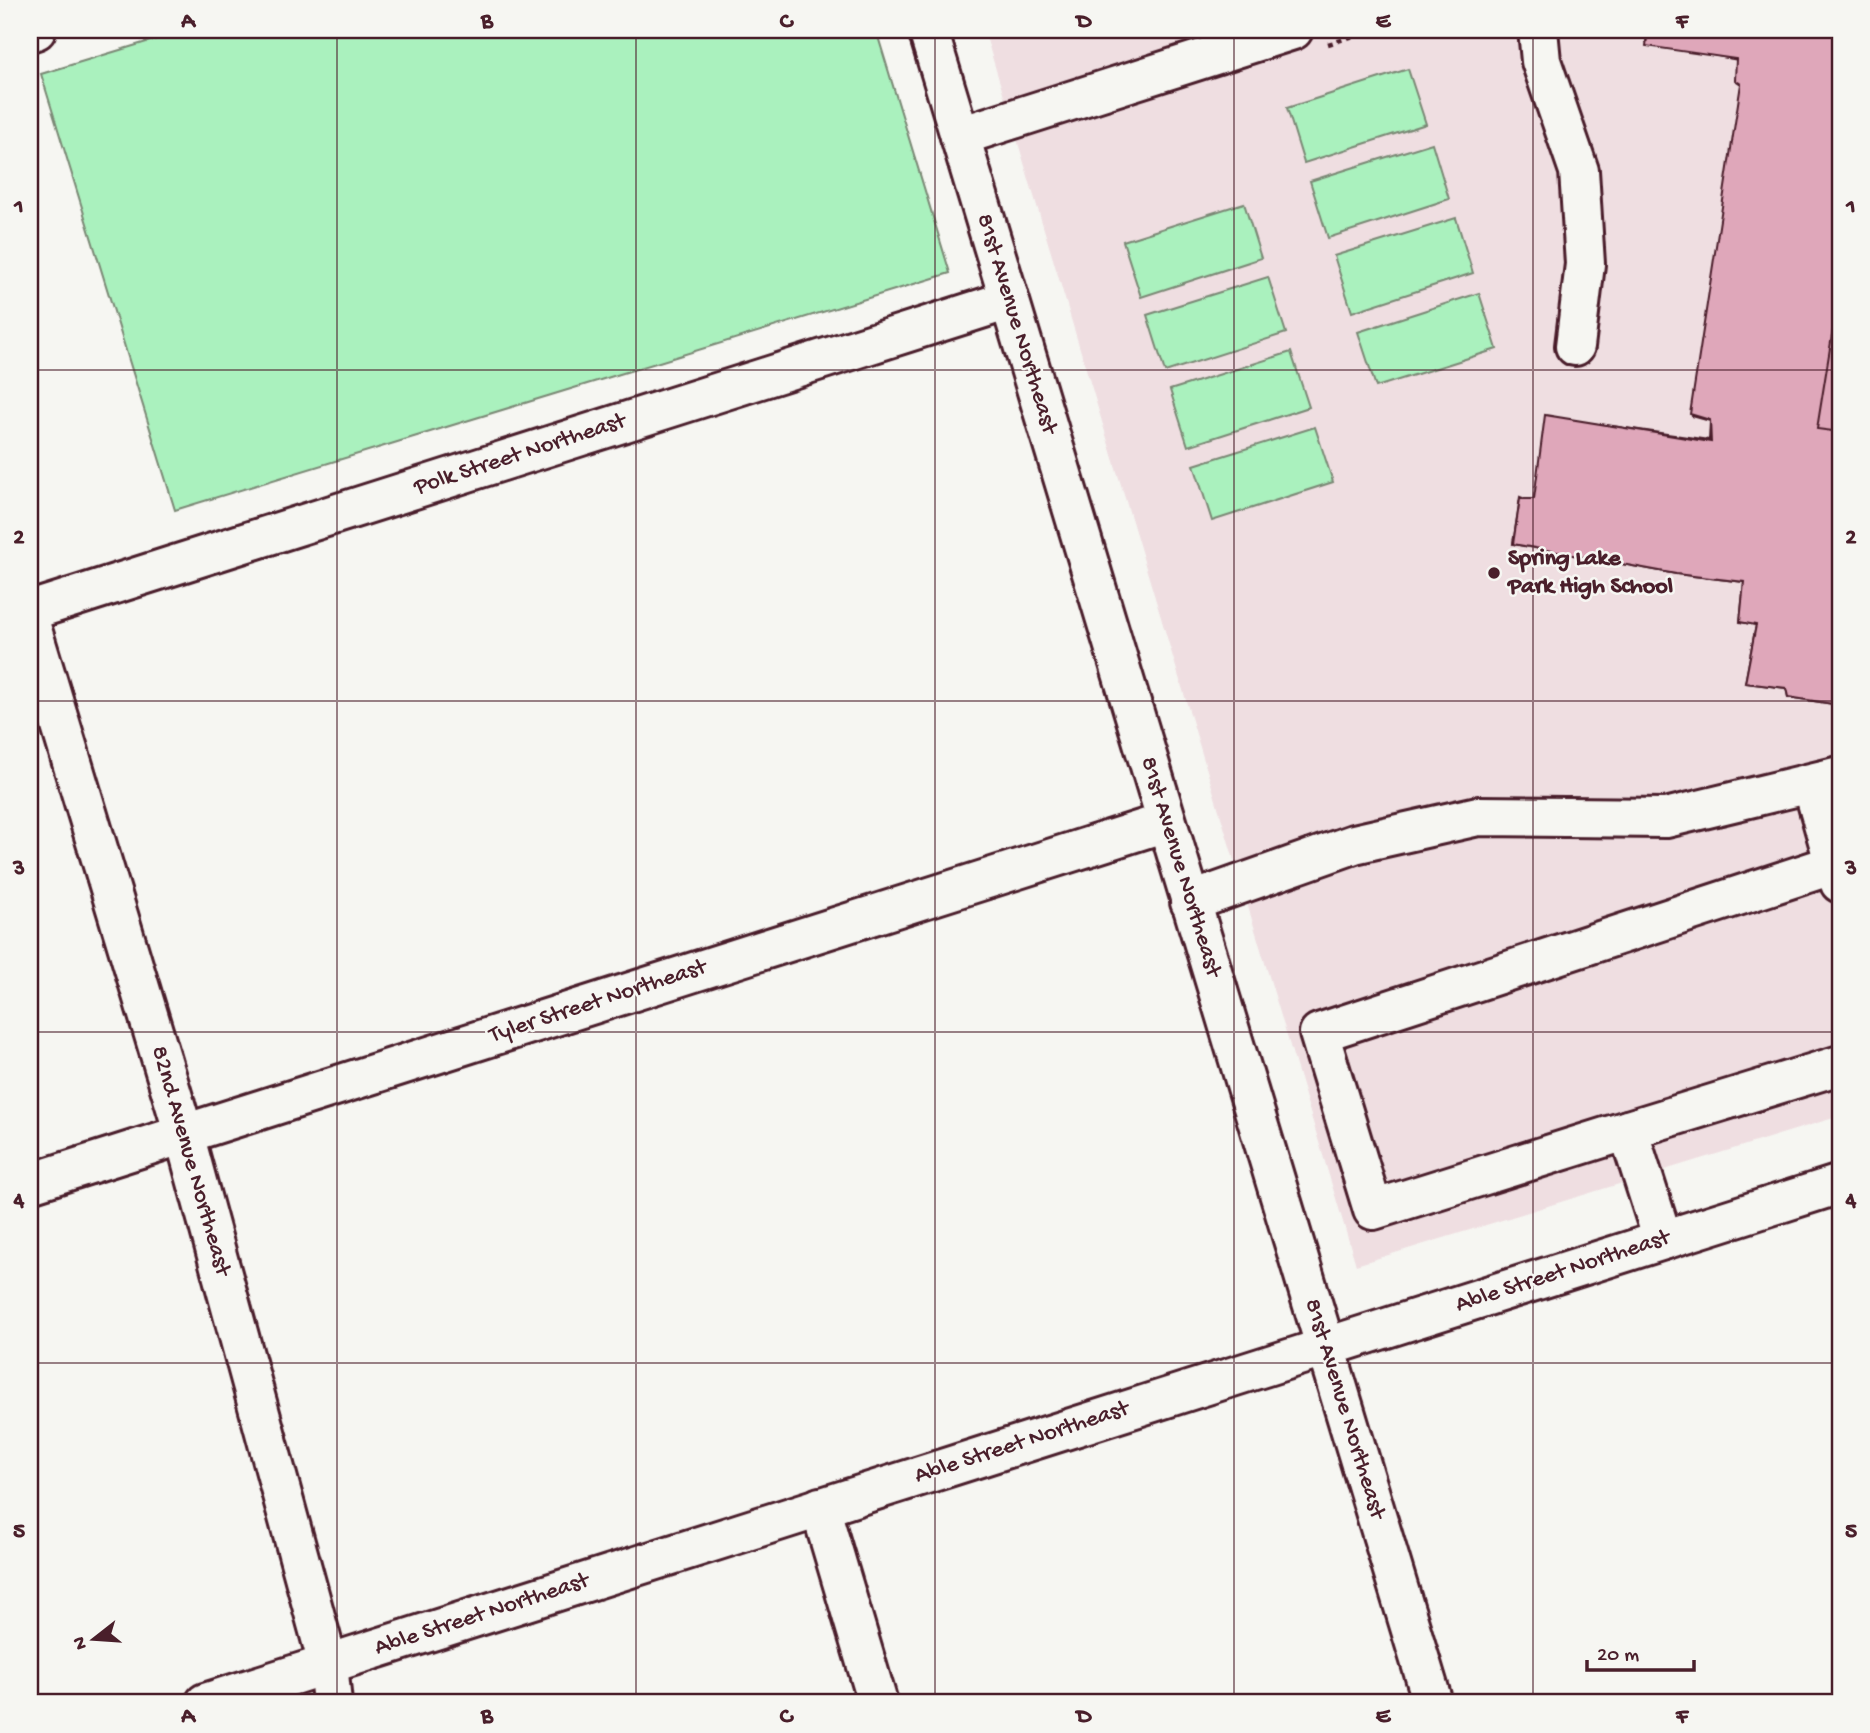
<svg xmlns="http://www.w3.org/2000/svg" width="1870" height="1733" font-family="'Gochi Hand',sans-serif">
  <rect width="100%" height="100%" fill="#f6f6f2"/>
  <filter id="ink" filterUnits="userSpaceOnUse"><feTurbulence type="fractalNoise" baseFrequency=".0143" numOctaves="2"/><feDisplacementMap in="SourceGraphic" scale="14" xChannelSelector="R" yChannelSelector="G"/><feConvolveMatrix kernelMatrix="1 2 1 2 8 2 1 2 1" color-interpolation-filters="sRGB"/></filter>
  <g filter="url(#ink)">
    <polygon fill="#efdee1" points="984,30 1840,30 1840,1116 1356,1265"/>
    <g fill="#aaf1be" stroke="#7a8874" stroke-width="2">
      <polygon points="186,30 876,30 950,273 175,510 41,74"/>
      <polygon points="1408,69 1426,124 1304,163 1287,108"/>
      <polygon points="1432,143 1449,199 1328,238 1310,181"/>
      <polygon points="1244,203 1261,258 1141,297 1123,241"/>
      <polygon points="1456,218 1473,273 1352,312 1334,256"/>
      <polygon points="1268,277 1286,333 1165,372 1147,315"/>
      <polygon points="1479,293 1497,349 1376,387 1358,332"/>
      <polygon points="1291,352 1309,407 1188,446 1170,390"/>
      <polygon points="1315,427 1333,482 1212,521 1194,465"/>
    </g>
    <g fill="#dfa7ba" stroke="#4a1f2b" stroke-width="2">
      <polygon points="1647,30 1840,30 1840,705 1788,697 1786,688 1745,683 1756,625 1740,622 1744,582 1676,574 1513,544 1520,497 1533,502 1548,417 1709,440 1710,421 1692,416 1742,81 1736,79 1738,60 1646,42"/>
      <polygon points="1648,30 1840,30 1840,286 1817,429 1840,432 1840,705 1788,697 1786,688 1745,683 1756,625 1740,622 1744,582 1676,574 1513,544 1520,499 1534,499 1545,415 1711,442 1710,420 1690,414 1741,84 1735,80 1736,59 1646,46"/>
    </g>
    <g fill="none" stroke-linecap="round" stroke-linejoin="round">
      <defs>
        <g id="minor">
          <polyline points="928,30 1433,1703"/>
          <polyline points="1538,30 1541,61 1579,171 1585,264 1575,346"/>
          <polyline points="30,32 36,30"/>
          <polyline points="960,136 1293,30"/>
          <polyline points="30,611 1009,300"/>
          <polyline points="30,623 184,1134 328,1664 332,1703"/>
          <polyline points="1812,784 1840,883"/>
          <polyline points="1190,902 1354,844 1478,816 1666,818 1840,776"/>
          <polyline points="1628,1130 1840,1065"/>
          <polyline points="30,1183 1166,822"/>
          <polyline points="1663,1240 1628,1130 1373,1210 1319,1033 1835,864"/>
          <polyline points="820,1507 878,1703"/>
          <polyline points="205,1703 1840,1184"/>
        </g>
      </defs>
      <use href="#minor" stroke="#4a1f2b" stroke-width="44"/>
      <polyline stroke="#4a1f2b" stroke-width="4.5" stroke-dasharray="5 5" stroke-linecap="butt" points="1328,44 1374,30"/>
      <use href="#minor" stroke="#f6f6f2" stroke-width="38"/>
    </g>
  </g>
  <path fill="none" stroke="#4a1f2b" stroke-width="2" stroke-opacity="0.55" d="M337 30V1703M636 30V1703M935 30V1703M1234 30V1703M1533 30V1703M30 370H1840M30 701H1840M30 1032H1840M30 1363H1840"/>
  <circle fill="#4a1f2b" stroke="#f6f6f2" stroke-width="2.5" cx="1494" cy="573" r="7"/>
  <g text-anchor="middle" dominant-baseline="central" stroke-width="5" stroke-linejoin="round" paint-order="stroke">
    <g font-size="24" fill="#4a1f2b" stroke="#f6f6f2">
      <text transform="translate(1016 324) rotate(73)">81st Avenue Northeast</text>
      <text transform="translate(520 455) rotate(-18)">Polk Street Northeast</text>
      <text transform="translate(1180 867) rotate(73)">81st Avenue Northeast</text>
      <text transform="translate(598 1002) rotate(-18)">Tyler Street Northeast</text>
      <text transform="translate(190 1161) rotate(74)">82nd Avenue Northeast</text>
      <text transform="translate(1563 1272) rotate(-18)">Able Street Northeast</text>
      <text transform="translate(1344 1409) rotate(73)">81st Avenue Northeast</text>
      <text transform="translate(1022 1443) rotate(-18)">Able Street Northeast</text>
      <text transform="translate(482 1615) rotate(-18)">Able Street Northeast</text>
    </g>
    <g font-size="24" font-weight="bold" fill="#4a1f2b" stroke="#f6f6f2" text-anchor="start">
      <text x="1508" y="559">Spring Lake<tspan x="1508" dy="28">Park High School</tspan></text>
    </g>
  </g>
  <rect width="1870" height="1733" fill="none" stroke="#f6f6f2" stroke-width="77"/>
  <g transform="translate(94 1639) rotate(253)" stroke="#f6f6f2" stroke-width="5" paint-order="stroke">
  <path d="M0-5L12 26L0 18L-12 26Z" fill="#4a1f2b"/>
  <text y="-10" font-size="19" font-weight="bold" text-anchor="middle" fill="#4a1f2b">N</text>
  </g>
  <path d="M1587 1660v10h107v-10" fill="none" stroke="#4a1f2b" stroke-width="3.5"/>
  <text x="1597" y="1660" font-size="21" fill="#4a1f2b" stroke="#f6f6f2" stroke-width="5" paint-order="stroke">20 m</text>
  <rect x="38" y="38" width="1794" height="1656" fill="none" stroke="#4a1f2b" stroke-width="2.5"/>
  <g font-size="23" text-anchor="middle" font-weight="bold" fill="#4a1f2b">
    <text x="188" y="27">A</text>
    <text x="487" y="27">B</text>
    <text x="786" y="27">C</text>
    <text x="1084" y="27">D</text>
    <text x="1383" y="27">E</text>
    <text x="1682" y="27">F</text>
    <text x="19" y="212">1</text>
    <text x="1851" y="212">1</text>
    <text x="19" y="543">2</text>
    <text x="1851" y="543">2</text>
    <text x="19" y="874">3</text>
    <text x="1851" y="874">3</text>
    <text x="19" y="1206">4</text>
    <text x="1851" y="1206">4</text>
    <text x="19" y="1537">5</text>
    <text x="1851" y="1537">5</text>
    <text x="188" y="1722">A</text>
    <text x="487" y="1722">B</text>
    <text x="786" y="1722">C</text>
    <text x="1084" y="1722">D</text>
    <text x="1383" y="1722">E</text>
    <text x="1682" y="1722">F</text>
  </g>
</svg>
